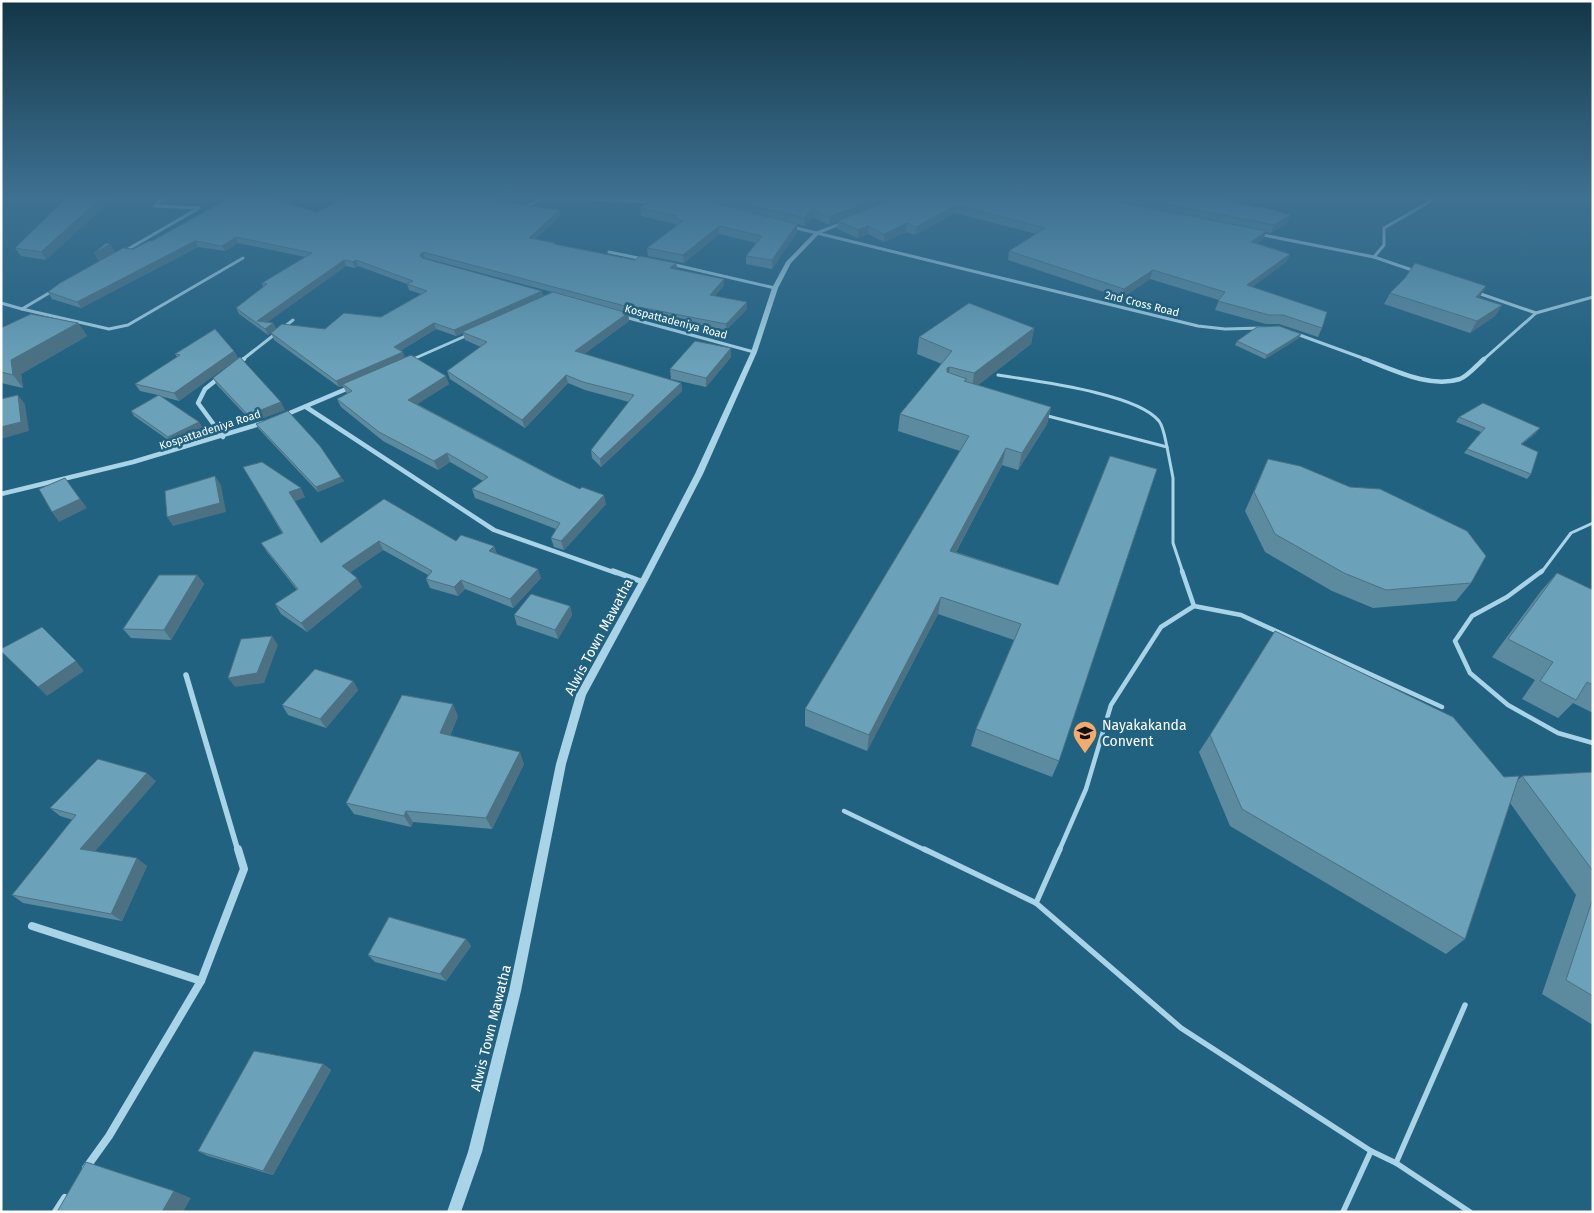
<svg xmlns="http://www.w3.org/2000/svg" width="1594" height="1213" font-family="'Fira Sans',sans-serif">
  <rect width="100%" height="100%" fill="#226281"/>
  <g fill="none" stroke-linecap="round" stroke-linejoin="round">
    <g stroke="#a9d4e7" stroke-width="3">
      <path d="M998 375C1034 381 1137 393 1159 421 1164 428 1165 439 1167 447"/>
      <polyline points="1044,415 1167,447 1173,478 1173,543 1183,573"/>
      <polyline points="1541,573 1571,533 1593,523"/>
    </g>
    <g stroke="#a9d4e7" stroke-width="4.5">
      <polyline points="1182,571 1194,606"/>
      <polyline points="1542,571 1507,597 1472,616 1455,641 1470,673 1508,705 1558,733 1593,743"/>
      <polyline points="844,811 927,851"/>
      <polyline points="1059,851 1086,789 1111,705 1161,627 1194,606 1241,615 1442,707"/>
    </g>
    <g stroke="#a9d4e7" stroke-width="5.5">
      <polyline points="924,849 1036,903 1181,1028 1371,1151 1396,1163 1470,1212"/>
      <polyline points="1036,903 1060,849"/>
      <polyline points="1396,1163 1465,1005"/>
      <polyline points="1343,1212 1371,1151"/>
    </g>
    <g stroke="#a9d4e7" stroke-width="3">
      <polyline points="471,197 495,201"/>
      <polyline points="520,206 529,205 546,197 652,202"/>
      <polyline points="792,227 1198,326 1225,329 1261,328"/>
      <polyline points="1258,234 1374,257 1415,271"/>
      <polyline points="123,252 199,208 155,206 164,197"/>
      <polyline points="609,252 643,259"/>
      <polyline points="1374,257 1384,245 1384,228 1431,201 1424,197"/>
      <polyline points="671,264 775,288"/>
      <polyline points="1475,292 1536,313"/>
      <polyline points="1,303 22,309 54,290"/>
      <polyline points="22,309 109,329 128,325 243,258"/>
      <polyline points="625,317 754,352"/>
      <polyline points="1294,333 1368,360"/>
      <polyline points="242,360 293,320"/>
      <polyline points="411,360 470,334"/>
      <polyline points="1483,360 1536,313 1593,297"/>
    </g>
    <g stroke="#a9d4e7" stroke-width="4.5">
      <path d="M1364 359C1392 369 1429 389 1460 379 1468 376 1477 365 1484 359"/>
      <polyline points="411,360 414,359"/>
      <polyline points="238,363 244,359"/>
      <polyline points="220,377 205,389 198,403 223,437"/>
      <polyline points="306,407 494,530 616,573"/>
      <polyline points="285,415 351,387"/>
      <polyline points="1,494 133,462 263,423"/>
    </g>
    <g stroke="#a9d4e7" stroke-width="5.5">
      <polyline points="613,571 643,582"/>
      <polyline points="186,675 238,851"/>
    </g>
    <g stroke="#a9d4e7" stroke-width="8">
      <polyline points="32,926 201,981"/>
      <polyline points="86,1168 109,1136 201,981 244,869 238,849"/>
      <polyline points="56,1212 65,1198"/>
    </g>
    <polygon fill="#a9d4e7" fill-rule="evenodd" points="846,220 851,221 819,234 791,263 778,288 757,352 703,474 647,582 586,695 566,764 521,991 482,1152 461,1212 447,1212 468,1152 509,991 556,764 576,695 639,582 695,474 751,352 772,288 786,262 815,232"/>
  </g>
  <g fill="#5c8a9f" fill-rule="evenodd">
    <polygon points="70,196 46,260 21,256 15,248"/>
    <polygon points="614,196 1211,196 1290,215 1287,223 1271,233 1266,232 1263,239 1257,243 1290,254 1286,262 1252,287 1322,328 1318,337 1279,324 1266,324 1215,310 1219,300 1150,279 1122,298 1008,260 1009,251 1036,234 955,213 915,235 906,232 884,242 868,234 858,238 837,229 838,221 829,225 813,217 804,226 797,224 797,232 772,269 746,264 746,256 756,243 719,234 684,263 648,256 647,248 676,226 675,224 641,216 640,208 656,197 648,200 614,198"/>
    <path d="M559 210 560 216 535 239 556 245 635 260 676 263 677 269 676 270 724 279V285L715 296 747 309 726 330 640 313 637 316 628 313 629 321 584 354 681 383 682 391 601 467 592 458 591 450 629 402 585 390 568 383 525 428 450 379 447 371 481 347 465 340 463 333 456 336 436 329 400 351 405 358 449 384 417 404 606 504 564 550 554 547 551 538 556 529 475 498 472 489 483 481 450 462 438 470 383 441 341 407 337 399 347 394 343 386 339 387 274 340 271 333 325 329 381 317 421 294 409 290 407 284 358 266 355 268 346 266 267 322 273 323 276 329 268 335 239 314 236 308 263 287 262 283 305 257 238 243 225 251 198 247 81 308 52 299 48 292 99 261 94 253 110 244 115 252 133 249 152 241 317 212ZM425 258 552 292 544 296 424 259Z"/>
    <polygon points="1390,293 1479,298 1502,305 1495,316 1470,333 1384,304"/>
    <polygon points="78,323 87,336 21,374 23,388 1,383 1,328"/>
    <polygon points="1034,328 1031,344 978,385 1051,407 1047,424 1018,470 1002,465 956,552 1058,585 1059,761 1052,777 971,746 976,729 1014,640 938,614 867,751 805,726 805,709 960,451 898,431 900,414 942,364 917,354 919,337"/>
    <polygon points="1301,334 1299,338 1265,359 1235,345 1237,341"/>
    <polygon points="731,348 731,357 706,387 671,379 670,369"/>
    <polygon points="234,351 238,358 179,401 160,396 199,422 202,427 171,442 134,416 131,411 158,395 140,391 135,384 177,357 175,354"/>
    <polygon points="213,378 285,410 252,422 217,385"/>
    <polygon points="1459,417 1536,433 1522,444 1531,474 1527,479 1464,453 1481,432 1456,422"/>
    <polygon points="256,424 344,481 318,492 258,428"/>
    <polygon points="1268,459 1471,583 1456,601 1373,608 1332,591 1265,552 1245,511 1260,477"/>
    <polygon points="243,467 305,497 294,501 321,543 384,499 456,541 494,546 497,554 541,578 513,608 465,589 458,596 430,588 426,579 428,575 383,550 350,572 362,587 307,632 281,614 275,604 297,590 267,552 261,543 282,533"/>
    <polygon points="1557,573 1593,590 1593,713 1573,703 1558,718 1522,699 1535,680 1492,657 1541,591"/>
    <polygon points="197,575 204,584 171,640 131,638 123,629"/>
    <polygon points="570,606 572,615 558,639 517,625 514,615"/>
    <polygon points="353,681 358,690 326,728 288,715 282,705"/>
    <polygon points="458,716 450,736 524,764 492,829 413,822 411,827 354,814 346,803"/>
    <polygon points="1210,735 1518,780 1522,776 1593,772 1593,1025 1542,994 1576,895 1510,803 1465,939 1446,954 1230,826 1199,752"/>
    <polygon points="156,781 95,851 147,866 122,921 23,903 12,895 73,820 60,816 50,808"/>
    <polygon points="466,939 471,946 446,981 375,962 368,955"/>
    <polygon points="323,1064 331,1070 273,1175 208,1156 198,1151"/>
  </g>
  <g fill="#4b7182">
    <polygon points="103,196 116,196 46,260 41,252"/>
    <polygon points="647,196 657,196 648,200"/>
    <polygon points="884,196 904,196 829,225 829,217"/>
    <polygon points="956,205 955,213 915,235 916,227"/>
    <polygon points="813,209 813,217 804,226 804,218"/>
    <polygon points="559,210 560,216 530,243 529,238"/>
    <polygon points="1290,215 1287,223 1271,233 1274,225"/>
    <polygon points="907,223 906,232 884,242 884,234"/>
    <polygon points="797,224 797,232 772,269 772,260"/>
    <polygon points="719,226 719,234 684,263 683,255"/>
    <polygon points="868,226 868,234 858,238 858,230"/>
    <polygon points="1267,231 1263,239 1248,250 1251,242"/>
    <polygon points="236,237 238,243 225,251 222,246"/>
    <polygon points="195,241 198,247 81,308 77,302"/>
    <polygon points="110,244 115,252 99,261 94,253"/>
    <polygon points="423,252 425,258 422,261 420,255"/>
    <polygon points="1290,254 1286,262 1243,294 1247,285"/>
    <polygon points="344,260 346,266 261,327 257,321"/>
    <polygon points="356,260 358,266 355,268 353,262"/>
    <polygon points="676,263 677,269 670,274 670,268"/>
    <polygon points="1153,270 1150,279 1122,298 1124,289"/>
    <polygon points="724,279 724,285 711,301 710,295"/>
    <polygon points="1486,286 1480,297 1470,308 1476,297"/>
    <polygon points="542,291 544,297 462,332 463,333 456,336 454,330"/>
    <polygon points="747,302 747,309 726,330 726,324"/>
    <polygon points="1502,305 1495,316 1470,333 1477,321"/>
    <polygon points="639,307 640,313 637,316 636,309"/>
    <polygon points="628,313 629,321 577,359 575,351"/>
    <polygon points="78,323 87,336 21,374 23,388 13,375 11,360"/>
    <polygon points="273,323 276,329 268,335 265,329"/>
    <polygon points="434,323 436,329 396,353 394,347"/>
    <polygon points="1034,328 1031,344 972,390 974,373"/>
    <polygon points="1301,334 1299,338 1265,359 1267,355"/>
    <polygon points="731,348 731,357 706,387 706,378"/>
    <polygon points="234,351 238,358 179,401 174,393"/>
    <polygon points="403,352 405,358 343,384 343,386 339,387 336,381"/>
    <polygon points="950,367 947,384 947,368"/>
    <polygon points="566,375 568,383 525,428 522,420"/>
    <polygon points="446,376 449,384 411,408 408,400"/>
    <polygon points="681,383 682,391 601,467 600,459"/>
    <polygon points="18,395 25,404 29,431 1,439 1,427"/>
    <polygon points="281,402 285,410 252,422 248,415"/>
    <polygon points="1051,407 1047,424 1018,470 1022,453"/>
    <polygon points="199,422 202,427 171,442 168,437"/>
    <polygon points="1540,428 1536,433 1517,448 1521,444"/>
    <polygon points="1006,448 1002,465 947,568 950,551"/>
    <polygon points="447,453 450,462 438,470 434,461"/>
    <polygon points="215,476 221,485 226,512 173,526 167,517"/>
    <polygon points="341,477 344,481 318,492 316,487"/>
    <polygon points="65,478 87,508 59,522 52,512"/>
    <polygon points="301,488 305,497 294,502 289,492"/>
    <polygon points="604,495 606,504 564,550 561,541"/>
    <polygon points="379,541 383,550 347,575 342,566"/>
    <polygon points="494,546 497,555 489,551"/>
    <polygon points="538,569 541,578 513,608 510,599"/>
    <polygon points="197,575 204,584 171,640 164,630"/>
    <polygon points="357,578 362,587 307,632 301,623"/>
    <polygon points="461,580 465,589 458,596 454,587"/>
    <polygon points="941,597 938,614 867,751 869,735"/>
    <polygon points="570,606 572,615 558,639 555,630"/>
    <polygon points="272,636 278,645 264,683 235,687 228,678"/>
    <polygon points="76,661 84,671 47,696 38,687"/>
    <polygon points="353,681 358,690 326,728 320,719"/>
    <polygon points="453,704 458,716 446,745 440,733"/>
    <polygon points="520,752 524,764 492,829 486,818"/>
    <polygon points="147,773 156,781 90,857 80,849"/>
    <polygon points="406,811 413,822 411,827 404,816"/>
    <polygon points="137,858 147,866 122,921 111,914"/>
    <polygon points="466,939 471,946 446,981 440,974"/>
    <polygon points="323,1064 331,1070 273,1175 263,1171"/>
    <polygon points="174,1191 191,1198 183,1212 162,1212"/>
  </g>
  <g fill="#6ba1b9" stroke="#4b7182">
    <polygon points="70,196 103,196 41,252 15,248 56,208"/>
    <polygon points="233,196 260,196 317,212 349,196 465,196 559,210 529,238 556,243 554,244 635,260 640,256 676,263 670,268 724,279 710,295 747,302 726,324 639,307 636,309 423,252 420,255 422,258 542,291 454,330 434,323 394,347 403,352 336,381 271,333 282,324 325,329 344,313 381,317 427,291 407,284 413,281 356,260 353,262 344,260 257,321 273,323 265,329 236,308 267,284 262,283 312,253 236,237 222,246 195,241 77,302 48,292 60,283 123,248 133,249 149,241 152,241"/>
    <polygon points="656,196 686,196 797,224 772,260 746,256 762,236 719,226 683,255 647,248 683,221 674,218 677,216 640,208"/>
    <polygon points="715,196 884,196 829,217 813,209 804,218"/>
    <polygon points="900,196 1088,196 1267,231 1251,242 1290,254 1247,285 1327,312 1322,328 1283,315 1269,315 1218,301 1225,292 1153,270 1124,289 1009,251 1045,228 956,205 916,227 907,223 884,234 868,226 858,230 838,221"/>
    <polygon points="1124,196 1211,196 1259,208 1261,206 1290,215 1274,225"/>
    <polygon points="106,243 110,244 94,253"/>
    <polygon points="1415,263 1486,286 1476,297 1502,305 1477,321 1390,293 1405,278"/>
    <polygon points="553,292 628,313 575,351 681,383 600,459 591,450 634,395 583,382 566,375 522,420 447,371 487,342 462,332"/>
    <polygon points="969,303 1034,328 974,373 950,367 947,368 947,372 967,379 964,381 1051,407 1022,453 1006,448 950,551 1058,585 1110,456 1157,469 1059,761 976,729 1021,624 941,597 869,735 805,709 969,436 900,414 952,351 919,337"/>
    <polygon points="31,314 78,323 11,360 13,375 1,372 1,328"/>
    <polygon points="1279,326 1301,334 1267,355 1237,341 1257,327"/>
    <polygon points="215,329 234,351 174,393 135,384 180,355 175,354"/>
    <polygon points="695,341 731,348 706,378 670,369"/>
    <polygon points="411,355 446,376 408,400 552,476 580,489 582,487 604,495 561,541 551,538 560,523 472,489 488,477 447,453 434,461 379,432 337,399 352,391 343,384"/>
    <polygon points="240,357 281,402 248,415 213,378"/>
    <polygon points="18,395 21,422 1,427 1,399"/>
    <polygon points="159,395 199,422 168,437 131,411"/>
    <polygon points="1483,403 1540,428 1521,444 1538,452 1531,474 1467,449 1485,428 1459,417"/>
    <polygon points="288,411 320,446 341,477 316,487 256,424"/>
    <polygon points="1268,459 1300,466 1350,487 1380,489 1467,531 1486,556 1471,583 1386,590 1344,573 1275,534 1254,492"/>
    <polygon points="262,462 301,488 289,492 321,543 384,499 456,541 461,535 494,546 489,551 538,569 510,599 461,580 454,587 426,579 432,571 379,541 342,566 357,578 301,623 275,604 298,589 261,543 283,533 243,467"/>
    <polygon points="215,476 220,503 167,517 165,491"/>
    <polygon points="65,478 80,499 52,512 39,489"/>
    <polygon points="1557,573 1593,590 1593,685 1587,682 1576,700 1540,681 1553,662 1508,639"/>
    <polygon points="159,575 197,575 164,630 123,629"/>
    <polygon points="531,594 570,606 555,630 514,615"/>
    <polygon points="42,627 76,661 38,687 1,651 1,649"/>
    <polygon points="1275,631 1453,717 1504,777 1519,776 1465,939 1242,809 1210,735"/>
    <polygon points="272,636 257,673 228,678 241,639"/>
    <polygon points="315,669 353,681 320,719 282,705"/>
    <polygon points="402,695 453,704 440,733 520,752 486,818 406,811 404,816 346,803"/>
    <polygon points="98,759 147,773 80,849 137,858 111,914 12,895 76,815 50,808"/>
    <polygon points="1593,772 1593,871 1522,776"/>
    <polygon points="1593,898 1593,996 1566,980"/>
    <polygon points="389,917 466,939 440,974 368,955"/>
    <polygon points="254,1051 323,1064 263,1171 198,1151"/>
    <polygon points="86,1162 174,1191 162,1212 57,1212"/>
  </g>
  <linearGradient id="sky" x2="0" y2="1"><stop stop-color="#133647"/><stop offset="0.54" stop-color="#3e7192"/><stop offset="1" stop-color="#3e7192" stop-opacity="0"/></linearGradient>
  <rect width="1594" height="366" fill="url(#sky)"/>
  <defs>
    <symbol id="school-pin" viewBox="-11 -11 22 30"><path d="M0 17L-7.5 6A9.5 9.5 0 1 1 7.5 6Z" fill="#f3ab6b" stroke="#226281"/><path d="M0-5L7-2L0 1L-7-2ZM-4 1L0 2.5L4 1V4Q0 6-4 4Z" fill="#111"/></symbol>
  </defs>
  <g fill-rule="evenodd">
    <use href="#school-pin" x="1071" y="719" width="28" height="38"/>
  </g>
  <g text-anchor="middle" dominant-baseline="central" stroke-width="5" stroke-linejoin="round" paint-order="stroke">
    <g font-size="11" fill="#fff" stroke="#226281">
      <text transform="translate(1142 304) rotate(14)">2nd Cross Road</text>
      <text transform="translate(676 322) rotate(15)">Kospattadeniya Road</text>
      <text transform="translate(210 430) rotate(-18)">Kospattadeniya Road</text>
    </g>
    <g font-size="14" fill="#fff" stroke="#226281">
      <text transform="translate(599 637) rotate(-62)">Alwis Town Mawatha</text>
      <text transform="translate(491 1028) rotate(-76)">Alwis Town Mawatha</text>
    </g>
    <g font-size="14" fill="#fff" stroke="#226281" text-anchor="start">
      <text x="1102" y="725">Nayakakanda<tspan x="1102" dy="16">Convent</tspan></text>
    </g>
  </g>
  <rect width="1594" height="1213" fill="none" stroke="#ffffff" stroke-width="5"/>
</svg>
